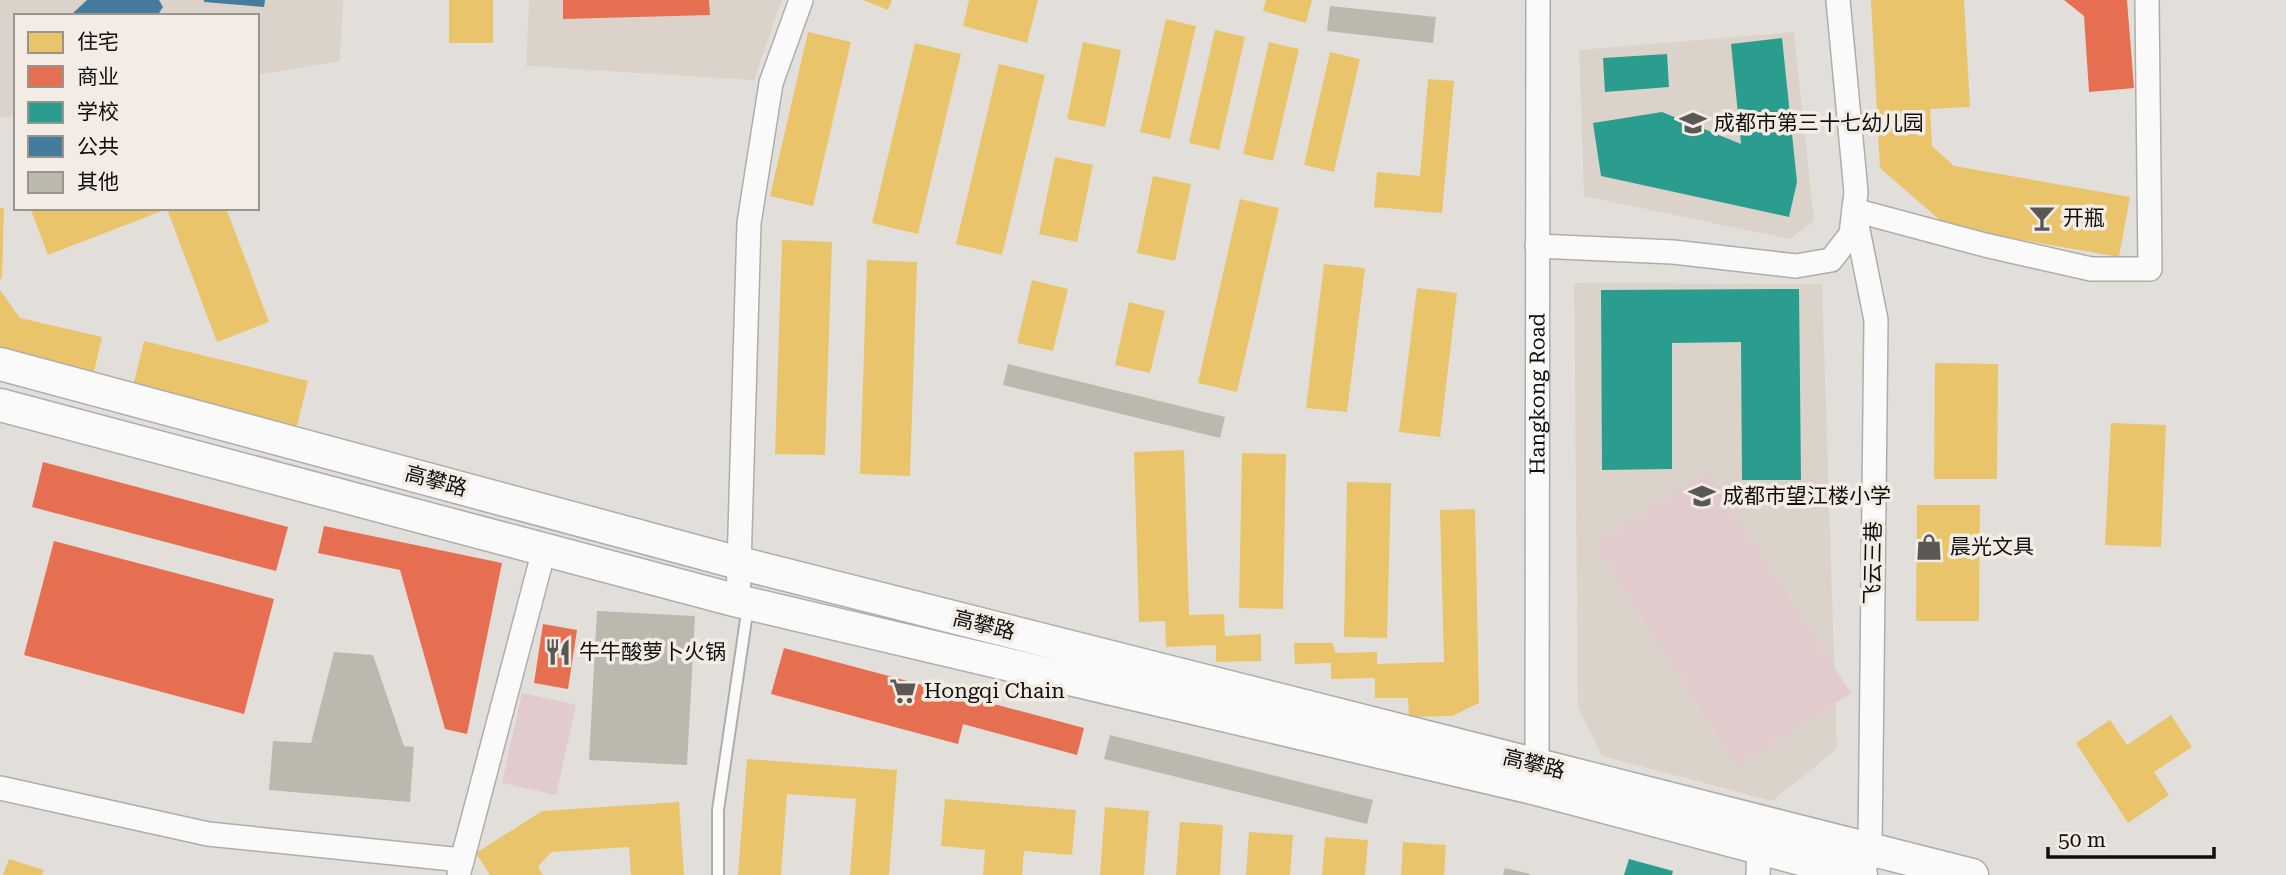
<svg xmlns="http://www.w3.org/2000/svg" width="2286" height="875" font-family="'Roboto Serif','Noto Sans SC',serif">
  <rect width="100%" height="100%" fill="#e2dfdb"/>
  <g fill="#dbd3ca">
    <polygon points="0,0 343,0 340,61 257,75 257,16 16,16 16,116 0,118"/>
    <polygon points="529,0 782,0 754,80 526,66"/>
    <polygon points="1794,32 1814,221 1790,239 1584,196 1579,50"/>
    <polygon points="1574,283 1822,284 1837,749 1772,801 1602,756 1578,707"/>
  </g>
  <g fill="#e1cbcd">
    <polygon points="1707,471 1851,693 1738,767 1595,544"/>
    <polygon points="522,693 576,705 556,795 502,783"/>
  </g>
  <g fill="#e9c46a">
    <rect x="449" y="0" width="44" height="43"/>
    <polygon points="863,0 892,0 888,10"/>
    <polygon points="969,0 1038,0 1027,43 963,26"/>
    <polygon points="1266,0 1312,0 1306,23 1263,11"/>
    <polygon points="1871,0 1964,0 1970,107 1930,109 1932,146 1954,166 2130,197 2119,257 1948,227 1880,168"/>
    <polygon points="1166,19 1196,26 1170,139 1140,132"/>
    <polygon points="1215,30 1245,37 1219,150 1189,143"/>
    <polygon points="808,32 851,42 813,206 770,196"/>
    <polygon points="1083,42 1121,50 1105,127 1067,119"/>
    <polygon points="1269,42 1299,49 1273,161 1243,154"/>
    <polygon points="915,43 961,54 918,234 872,223"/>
    <polygon points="1330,52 1360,59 1334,172 1304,165"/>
    <polygon points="999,64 1045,75 1002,255 956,244"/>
    <polygon points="1428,79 1454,81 1442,213 1374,207 1377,172 1420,176"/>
    <polygon points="1055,157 1093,165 1077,242 1039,234"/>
    <polygon points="1153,176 1191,184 1175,261 1137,253"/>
    <polygon points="1240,199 1279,208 1237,392 1198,383"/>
    <polygon points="0,208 4,208 2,279 0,279"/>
    <polygon points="30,208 226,208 269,322 217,342 167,209 48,255"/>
    <polygon points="782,240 832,242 825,455 775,454"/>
    <polygon points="867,260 917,262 910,476 860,474"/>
    <polygon points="1324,264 1365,268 1347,412 1306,408"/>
    <polygon points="1032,280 1068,289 1053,351 1017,343"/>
    <polygon points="1417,288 1457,293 1440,437 1399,432"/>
    <polygon points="0,290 20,318 102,337 94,372 0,350"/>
    <polygon points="1129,302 1165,311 1150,373 1115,365"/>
    <polygon points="144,341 308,381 297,426 133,386"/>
    <polygon points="1935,363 1998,364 1997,479 1934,479"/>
    <polygon points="2111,423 2166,425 2161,547 2105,545"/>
    <polygon points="1184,450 1189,615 1224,614 1225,636 1261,634 1261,661 1216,662 1216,645 1166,647 1165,621 1139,622 1134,452"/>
    <polygon points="1242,453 1286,454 1283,609 1239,608"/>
    <polygon points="1347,482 1391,483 1387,638 1344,637"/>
    <polygon points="1917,505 1980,505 1979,621 1916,621"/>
    <polygon points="1475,509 1479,703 1452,716 1409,717 1408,698 1375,698 1375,678 1331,679 1331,663 1295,664 1294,643 1332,643 1336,653 1377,652 1377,664 1444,662 1440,510"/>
    <polygon points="2171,715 2192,747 2154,772 2169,795 2128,823 2076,743 2110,720 2127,745"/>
    <polygon points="747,759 897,770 889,875 850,875 856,799 787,794 781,875 738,875"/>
    <polygon points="945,799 1076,810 1072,855 1024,851 1022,875 983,875 985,850 941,846"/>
    <polygon points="679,802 684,875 631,875 629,847 551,852 538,867 543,875 490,875 476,853 542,811"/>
    <polygon points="1105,807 1149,811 1144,875 1100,875"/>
    <polygon points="1180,822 1223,825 1220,875 1176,875"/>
    <polygon points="1249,832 1293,835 1290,875 1246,875"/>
    <polygon points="1325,837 1368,840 1365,875 1322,875"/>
    <polygon points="1403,842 1446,845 1444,875 1401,875"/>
    <polygon points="9,859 44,870 42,875 3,875"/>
  </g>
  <g fill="#e76f51">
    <polygon points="563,0 709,0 710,15 563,19"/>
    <polygon points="2064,0 2127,0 2134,88 2089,92 2084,16"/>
    <polygon points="43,462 288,527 276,571 32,507"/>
    <polygon points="324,526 502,563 467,734 445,729 400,570 318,553"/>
    <polygon points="54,541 274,599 244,714 24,655"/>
    <polygon points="543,624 577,630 568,689 534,683"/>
    <polygon points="784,648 1084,728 1077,755 963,724 958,744 771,694"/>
  </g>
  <g fill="#2a9d8f">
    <polygon points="1782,38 1797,182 1789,217 1601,176 1593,123 1662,112 1741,144 1731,44"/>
    <polygon points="1667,54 1669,87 1605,92 1603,58"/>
    <polygon points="1799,289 1801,480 1742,480 1741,342 1672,343 1672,469 1602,470 1601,290"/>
    <polygon points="1629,859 1673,871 1672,875 1624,875"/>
  </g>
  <g fill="#457b9d">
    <polygon points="87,0 159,0 163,7 157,16 73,16 73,13"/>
    <polygon points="204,0 265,0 264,7 204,2"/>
  </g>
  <g fill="#bbb8ae">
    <polygon points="1330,6 1436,17 1433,43 1327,31"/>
    <polygon points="1008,364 1225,417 1220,438 1003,385"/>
    <polygon points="597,611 695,616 687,765 589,760"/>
    <polygon points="334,652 373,655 404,746 414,747 410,802 269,790 273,741 311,743"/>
    <polygon points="1110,735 1373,800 1367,824 1104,759"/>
    <polygon points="1505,868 1530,874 1530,875 1503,875"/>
  </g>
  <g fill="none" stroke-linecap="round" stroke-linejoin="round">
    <defs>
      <polyline id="lane" points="718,875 718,810 748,606"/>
      <g id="street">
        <polyline points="1537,246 1673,252 1796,266 1831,260 1851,234 1856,192 1838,0"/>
        <polyline points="738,601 749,223 771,83 801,0"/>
        <path id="s1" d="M1537 779 1538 0"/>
        <polyline points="0,788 208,834 462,860"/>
        <polyline points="1866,864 1870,849 1876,320 1854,210 1985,245 2091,269 2150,269 2147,0"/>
        <polyline points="459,872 544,550"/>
        <polyline points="1758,875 1759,848"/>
      </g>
      <g id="secondary">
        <polyline points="0,364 739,563 1972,875"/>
        <polyline points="0,405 738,601 1537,789 1861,875"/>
      </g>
    </defs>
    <use href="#lane" stroke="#afadaa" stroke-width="14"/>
    <use href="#street" stroke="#afadaa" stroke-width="26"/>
    <use href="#secondary" stroke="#afadaa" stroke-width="35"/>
    <use href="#lane" stroke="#fbfafa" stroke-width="10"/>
    <use href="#street" stroke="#fbfafa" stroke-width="23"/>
    <use href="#secondary" stroke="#fbfafa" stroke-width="32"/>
  </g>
  <defs>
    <symbol id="school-bare" viewBox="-9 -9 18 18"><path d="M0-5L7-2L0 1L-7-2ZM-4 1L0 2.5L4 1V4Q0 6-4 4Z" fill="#5a5854" stroke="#f3ece5" stroke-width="2.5" paint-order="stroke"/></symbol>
    <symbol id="bar-bare" viewBox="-9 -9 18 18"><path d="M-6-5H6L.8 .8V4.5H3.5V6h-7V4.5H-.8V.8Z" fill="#5a5854" stroke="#f3ece5" stroke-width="2.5" paint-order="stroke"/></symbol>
    <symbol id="shop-bare" viewBox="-9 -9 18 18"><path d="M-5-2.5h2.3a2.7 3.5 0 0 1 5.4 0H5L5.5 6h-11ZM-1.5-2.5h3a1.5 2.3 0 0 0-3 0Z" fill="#5a5854" stroke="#f3ece5" stroke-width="2.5" paint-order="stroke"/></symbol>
    <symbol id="restaurant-bare" viewBox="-9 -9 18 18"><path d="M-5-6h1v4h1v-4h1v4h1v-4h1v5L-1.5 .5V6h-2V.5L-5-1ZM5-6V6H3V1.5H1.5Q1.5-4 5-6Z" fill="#5a5854" stroke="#f3ece5" stroke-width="2.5" paint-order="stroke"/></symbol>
    <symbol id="supermarket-bare" viewBox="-9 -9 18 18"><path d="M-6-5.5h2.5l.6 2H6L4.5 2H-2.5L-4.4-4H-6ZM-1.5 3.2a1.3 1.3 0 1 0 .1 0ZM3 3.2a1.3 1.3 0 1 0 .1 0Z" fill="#5a5854" stroke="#f3ece5" stroke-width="2.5" paint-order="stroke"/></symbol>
  </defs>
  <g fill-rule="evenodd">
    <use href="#school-bare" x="1674" y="104" width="38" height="38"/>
    <use href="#bar-bare" x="2023" y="199" width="38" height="38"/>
    <use href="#school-bare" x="1683" y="477" width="38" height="38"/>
    <use href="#shop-bare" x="1910" y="528" width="38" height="38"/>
    <use href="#restaurant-bare" x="539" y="633" width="38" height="38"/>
    <use href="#supermarket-bare" x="884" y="672" width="38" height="38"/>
  </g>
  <g text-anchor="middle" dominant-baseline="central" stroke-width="7" stroke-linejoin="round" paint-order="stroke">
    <g font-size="21" fill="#110f0c" stroke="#f3ece5" text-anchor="start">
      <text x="1714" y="123">成都市第三十七幼儿园</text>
      <text x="2063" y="218">开瓶</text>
      <text x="1723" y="496">成都市望江楼小学</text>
      <text x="1950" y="547">晨光文具</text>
      <text x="579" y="652">牛牛酸萝卜火锅</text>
      <text x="924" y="691">Hongqi Chain</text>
    </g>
    <g font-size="21" fill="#110f0c" stroke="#f3ece5">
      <text stroke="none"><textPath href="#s1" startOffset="385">Hangkong Road</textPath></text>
      <text transform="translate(436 481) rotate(15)">高攀路</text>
      <text transform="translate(1873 563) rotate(-89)">飞云三巷</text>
      <text transform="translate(984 625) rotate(14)">高攀路</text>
      <text transform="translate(1534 764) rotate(14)">高攀路</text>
    </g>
  </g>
  <rect x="14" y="14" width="245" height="196" fill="#f3ece5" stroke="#99948e" stroke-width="2"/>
  <rect x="28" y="32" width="35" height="21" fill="#e9c46a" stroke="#99948e" stroke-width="2"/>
  <text x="77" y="49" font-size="21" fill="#110f0c">住宅</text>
  <rect x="28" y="66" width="35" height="21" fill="#e76f51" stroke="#99948e" stroke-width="2"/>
  <text x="77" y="84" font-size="21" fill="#110f0c">商业</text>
  <rect x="28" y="102" width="35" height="21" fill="#2a9d8f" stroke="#99948e" stroke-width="2"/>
  <text x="77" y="119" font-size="21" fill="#110f0c">学校</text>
  <rect x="28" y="136" width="35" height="21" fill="#457b9d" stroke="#99948e" stroke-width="2"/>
  <text x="77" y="154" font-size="21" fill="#110f0c">公共</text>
  <rect x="28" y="172" width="35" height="21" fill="#bbb8ae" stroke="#99948e" stroke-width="2"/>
  <text x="77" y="189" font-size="21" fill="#110f0c">其他</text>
  <path d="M2048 847v10h166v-10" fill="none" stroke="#110f0c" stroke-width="3.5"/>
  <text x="2058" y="847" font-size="21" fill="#110f0c" stroke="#f3ece5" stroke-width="5" paint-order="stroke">50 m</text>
</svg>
